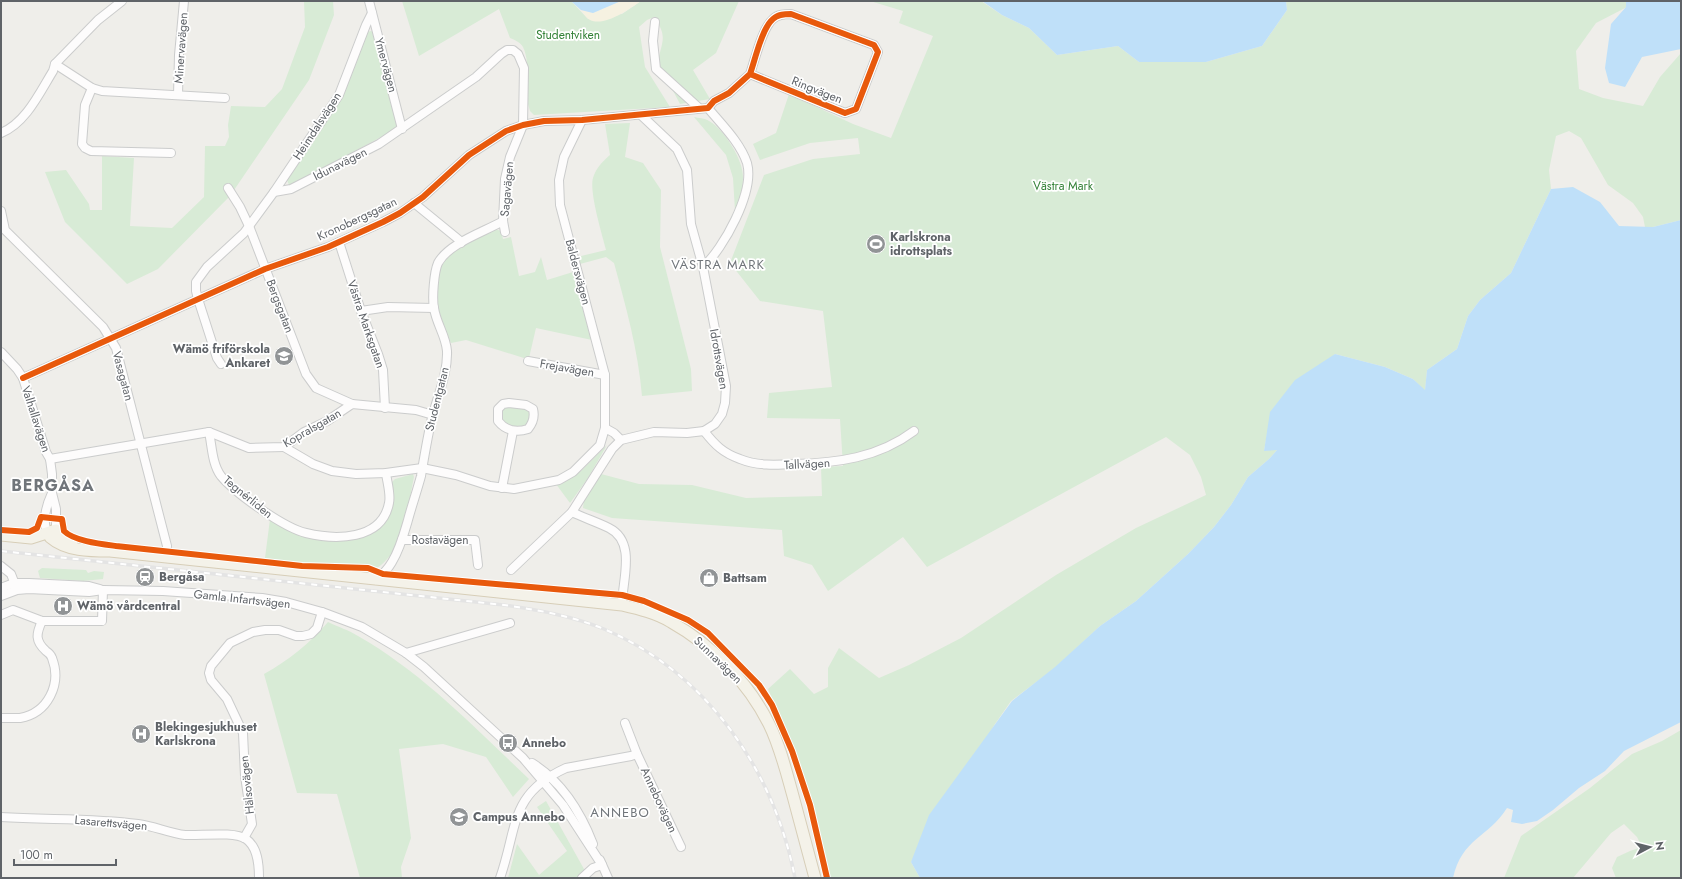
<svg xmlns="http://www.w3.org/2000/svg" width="1682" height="879" font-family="Jost,sans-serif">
  <rect width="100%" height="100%" fill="#efeeea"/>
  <g fill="#d8ebd6">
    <polygon points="304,1 333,1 334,15 309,80 230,196 158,269 127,284 65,222 45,172 66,170 89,204 90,210 102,210 102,156 134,158 130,226 172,228 204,197 205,146 225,146 229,137 228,125 231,106 265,107 282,89 305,27"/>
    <path d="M402 1 572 2 588 19 622 14 641 1H739L716 53 693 70 710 99 680 104 658 62C662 40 668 37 654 17L647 20 639 27 645 67 670 107 534 115 530 111 528 104C527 89 530 61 523 47 520 42 515 40 510 38L499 9 419 56Z"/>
    <polygon points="870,1 981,1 1002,15 1029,28 1057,55 1118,46 1139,62 1206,62 1262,46 1287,10 1286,1 1626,1 1627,7 1596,23 1576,51 1579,89 1603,98 1643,106 1660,77 1681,53 1681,220 1653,227 1645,227 1643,217 1633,203 1608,185 1581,138 1569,131 1556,136 1549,170 1551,189 1511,273 1480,300 1468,316 1457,349 1427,370 1425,391 1413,379 1385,367 1335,354 1267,434 1264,451 1278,449 1269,459 1248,477 1231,505 1214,527 1188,554 1136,601 1100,626 1055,668 1011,701 995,724 911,862 920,878 830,878 797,759 768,689 790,669 814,694 828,687 828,668 839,648 879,678 909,665 961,638 1056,575 1136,528 1206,495 1201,477 1190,455 1166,437 927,567 903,537 828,591 812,565 784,556 782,530 612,518 583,508 584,499 601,474 639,484 692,485 746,498 822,496 821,467 843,466 840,419 767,418 769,393 832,387 823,311 760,301 730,263 764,175 813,159 860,154 858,138 810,143 760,160 753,144 776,133 789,94 853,124 891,138 933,36 899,23 903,11"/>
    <polygon points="371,31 375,33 398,124 396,129 292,185 289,185 287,180 341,99 367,32"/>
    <path d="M694 117C698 118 705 118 709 121 724 129 744 161 743 178 743 190 739 200 735 211L733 178 726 155Z"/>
    <path d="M630 123 625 157 643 163 661 190 660 247 691 369 692 391 642 396C638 350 626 307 614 263L606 257 580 264 577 257 606 250C602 234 589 192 593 178 596 168 602 162 610 155L605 124Z"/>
    <path d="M495 229 501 231 503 239 511 237 519 276 535 272 541 257 547 280 573 272 592 340 536 328 529 358 527 359 466 340 451 343C447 334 437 318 436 309 435 295 437 263 449 254 462 243 480 237 495 229Z"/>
    <polygon points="509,405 529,409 531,412 529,424 519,428 502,423 502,408"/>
    <polygon points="607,445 588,478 570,503 556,484 581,471"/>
    <path d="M413 474 414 477C410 495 407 522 400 539 396 549 384 566 374 569L337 565 321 566 265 558 270 519C288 525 313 536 331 539 357 544 387 532 392 504 393 497 392 489 392 482L395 479Z"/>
    <polygon points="42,568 86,570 88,573 94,571 104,572 103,579 83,581 40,578 38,571"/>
    <path d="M328 622C338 627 349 630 358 636 423 673 475 728 529 779L513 797 486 757 443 744 399 749 411 838 401 867 402 878H360L337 794 297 793 264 674C289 660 309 644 328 622Z"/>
    <polygon points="1681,730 1681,878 1616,878 1612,868 1617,857 1630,851 1642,847 1637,837 1624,824 1611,833 1573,878 1504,878 1521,836 1590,788 1632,754 1662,741"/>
    <polygon points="546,801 589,878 508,878 517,844 539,875 567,851 537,807"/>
  </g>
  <path fill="#f6f1e1" d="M621 1H641C629 9 605 27 590 20 586 18 584 13 581 10L593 13Z"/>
  <g fill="#bfe0f9">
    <polygon points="556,1 621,1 593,13 581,10 572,2 557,2"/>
    <polygon points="982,1 1286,1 1287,10 1262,46 1206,62 1139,62 1118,46 1057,55 1029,28 1002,15"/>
    <polygon points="1626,1 1681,1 1681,49 1642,57 1625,87 1609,83 1605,68 1611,24 1626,7"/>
    <path d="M1573 187 1600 202 1619 226 1653 227 1681 220V722L1624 751 1605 771 1579 788 1553 810 1537 821 1522 824 1511 822 1513 810 1507 808C1488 838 1462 838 1453 878H920L911 862 929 815 1012 701 1055 667 1100 626 1136 601 1188 554 1214 527 1231 505 1248 477 1269 459 1277 450 1264 451 1270 412 1295 380 1335 354 1385 367 1413 379 1425 390 1427 370 1457 349 1468 316 1480 300 1511 273 1551 189Z"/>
  </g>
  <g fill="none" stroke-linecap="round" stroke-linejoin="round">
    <defs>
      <g id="minor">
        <polyline points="369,1 402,129"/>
        <polyline points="655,22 653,41 656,69 699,108"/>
        <polyline points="55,64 92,88 102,91 225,98"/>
        <polyline points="92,88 85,105 82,144 85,148 91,151 171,153"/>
        <polyline points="178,95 179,55 184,1"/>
        <polyline points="582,120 564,157 559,180 560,205 605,375 605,428"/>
        <path d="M1 133C26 123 40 92 53 71L55 64 98 20 122 1"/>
        <polyline points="228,188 240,207 249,226 306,374 316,388 352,404"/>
        <polyline points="274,192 339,95 366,25 372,13"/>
        <polyline points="414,203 458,239 461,243"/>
        <polyline points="1,211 5,230 103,327 116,348 167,546 166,557"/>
        <polyline points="339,242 361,311 378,354 383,370 385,408"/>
        <path d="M703 267C723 249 755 192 747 163 740 142 721 124 708 108"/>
        <polyline points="361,311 388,307 434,308"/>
        <polyline points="1,352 17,369 23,378 46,452 50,459 52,474 52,493 56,509 56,530"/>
        <polyline points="528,361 605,375"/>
        <polyline points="221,364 217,358 198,299 196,291 196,282 207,267 244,233 274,192 291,189 379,144 476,77 501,54 507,50 513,50 518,54 524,68 523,125 510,157 505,179 503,221 505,232"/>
        <path d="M23 378 265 269 328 247 383 222 400 213 423 197 469 155 506 131 523 125 544 121 582 120 708 108 714 101 729 93 750 74 845 113 856 109 878 52 874 45 791 14C785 14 778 14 773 19 762 28 755 60 750 74"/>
        <path d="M509 403 526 405 533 409C535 417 533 423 528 429 516 433 505 430 498 421V409L503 404Z"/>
        <path d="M704 431C715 445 723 453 740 459 757 466 776 465 794 464 837 463 878 458 914 431"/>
        <path d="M209 432C212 446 212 464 221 476 235 493 284 528 306 533 335 540 382 541 389 503 391 494 387 482 386 473"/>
        <polyline points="284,447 313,464 332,471 356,474 386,473 422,468 456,475 490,486 514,489 559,480 573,472 600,445 605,428 614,433 621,440"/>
        <polyline points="50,459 209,432 249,448 284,447 304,432 327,421 352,404 416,410 433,415"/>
        <polyline points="502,488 513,431"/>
        <path d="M572 512C584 518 597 522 609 528 637 542 622 581 622 605"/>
        <path d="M49 536C41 523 46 506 52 493"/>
        <polyline points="402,540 475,540 478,565"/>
        <polyline points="1,566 11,574 16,587"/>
        <polyline points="511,570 572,512 612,449 621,440 654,432 687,433 704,431 715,424 722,414 725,403 726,386 703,267 691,224 687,170 677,149 641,115"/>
        <path d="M376 580C382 575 388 569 392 562 400 549 404 534 408 520 412 505 417 491 421 476 424 458 427 440 431 422 436 399 448 375 447 351 446 336 436 323 434 308 432 298 434 272 438 263 449 243 484 232 503 221"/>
        <polyline points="1,588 14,583 29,583 89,586 100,589"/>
        <polyline points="1,596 17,590 29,589 89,592 103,590 163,591 262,598 286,602 322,612 362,627 406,653 424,667 523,758 563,805 602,865"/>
        <polyline points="1,615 13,610 42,621 102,621 103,590"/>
        <polyline points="406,653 510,623"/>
        <path d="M1 718C7 718 14 718 20 718 48 713 62 684 52 658 51 655 49 653 46 651 35 641 36 634 42 621"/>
        <polyline points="625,723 637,754 681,847"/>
        <path d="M532 763C561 781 581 813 593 844"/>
        <path d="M1 817C47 820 93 818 138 824 154 826 169 833 185 835 200 836 234 831 246 839 258 847 259 865 259 878"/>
        <polyline points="244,838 252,824 245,776 243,733 227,699 211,680 209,673 211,666 230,643 253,632 265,630 279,630 296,636 303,636 311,634 317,628 322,612"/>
        <polyline points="600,860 608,878"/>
        <path d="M500 878C518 827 509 794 566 768L631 756 637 754"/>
        <polyline points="582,878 593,868 602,865"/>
      </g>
      <g id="major">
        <polyline points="1,535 31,538 56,530 63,538 72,542"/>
        <path d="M50 537C66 551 90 551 110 551L622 605C639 609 656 613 671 622 712 645 748 682 769 724 780 746 786 771 793 796 800 823 808 851 815 878"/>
      </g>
    </defs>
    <use href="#minor" stroke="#cbcccc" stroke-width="10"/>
    <use href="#major" stroke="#d7ceb8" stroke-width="13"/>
    <use href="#minor" stroke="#fdfcfc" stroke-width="8"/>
    <use href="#major" stroke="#f4f2e9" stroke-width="11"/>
    <defs>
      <path id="rail" d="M1 551 504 605C538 610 572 616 604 629 707 673 774 770 795 878"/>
    </defs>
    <use href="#rail" stroke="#e4e4e4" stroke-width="3.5"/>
    <use href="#rail" stroke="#fff" stroke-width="2" stroke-dasharray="6" stroke-linecap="butt"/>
    <defs>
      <g id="cycleway">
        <path d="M23 378 265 269 328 247 383 222 400 213 423 197 469 155 506 131 523 125 544 121 582 120 708 108 714 101 729 93 750 74 845 113 856 109 878 52 874 45 791 14C785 14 778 14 773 19 762 28 755 60 750 74"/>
        <path d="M1 530 29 532 37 528 41 517 60 519H62L64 531C74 541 101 544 116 546L302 566 368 568 383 574 622 595 644 601 688 620 708 633 759 685 772 705 792 751 810 805 827 878"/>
      </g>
    </defs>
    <use href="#cycleway" stroke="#fff" stroke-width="8"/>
    <use href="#cycleway" stroke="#e8590c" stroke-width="6"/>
  </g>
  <defs>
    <symbol id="stadium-disc" viewBox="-11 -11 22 22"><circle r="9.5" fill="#919496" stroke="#fff"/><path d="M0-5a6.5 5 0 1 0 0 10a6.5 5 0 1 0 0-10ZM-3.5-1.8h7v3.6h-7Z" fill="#fff"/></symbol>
    <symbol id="school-disc" viewBox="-11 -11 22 22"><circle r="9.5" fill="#919496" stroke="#fff"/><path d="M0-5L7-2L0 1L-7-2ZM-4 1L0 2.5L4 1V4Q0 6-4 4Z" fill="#fff"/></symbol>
    <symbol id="station-disc" viewBox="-11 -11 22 22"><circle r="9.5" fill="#919496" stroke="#fff"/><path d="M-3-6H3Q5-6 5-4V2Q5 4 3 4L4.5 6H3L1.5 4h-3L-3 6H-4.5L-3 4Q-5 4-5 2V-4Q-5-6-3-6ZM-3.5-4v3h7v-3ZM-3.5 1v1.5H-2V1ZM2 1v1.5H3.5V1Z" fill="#fff"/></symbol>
    <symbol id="shop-disc" viewBox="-11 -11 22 22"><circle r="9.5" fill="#919496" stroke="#fff"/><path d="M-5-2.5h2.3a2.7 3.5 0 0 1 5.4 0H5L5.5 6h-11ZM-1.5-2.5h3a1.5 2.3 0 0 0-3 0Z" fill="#fff"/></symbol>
    <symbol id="hospital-disc" viewBox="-11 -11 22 22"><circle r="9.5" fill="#919496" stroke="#fff"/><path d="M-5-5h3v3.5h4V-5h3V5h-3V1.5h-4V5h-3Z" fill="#fff"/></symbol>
    <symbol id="bus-disc" viewBox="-11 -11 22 22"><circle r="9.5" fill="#919496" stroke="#fff"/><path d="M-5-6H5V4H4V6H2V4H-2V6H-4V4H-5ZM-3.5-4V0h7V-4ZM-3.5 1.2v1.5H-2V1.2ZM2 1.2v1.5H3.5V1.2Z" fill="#fff"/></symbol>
    <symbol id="university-disc" viewBox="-11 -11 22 22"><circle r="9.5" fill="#919496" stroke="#fff"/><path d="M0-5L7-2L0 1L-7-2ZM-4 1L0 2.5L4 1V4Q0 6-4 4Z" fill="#fff"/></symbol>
  </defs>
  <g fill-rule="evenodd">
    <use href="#stadium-disc" x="865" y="233" width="22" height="22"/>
    <use href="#school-disc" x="273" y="345" width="22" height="22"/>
    <use href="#station-disc" x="134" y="566" width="22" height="22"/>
    <use href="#shop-disc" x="698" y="567" width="22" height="22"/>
    <use href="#hospital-disc" x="52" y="595" width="22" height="22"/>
    <use href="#hospital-disc" x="130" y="723" width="22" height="22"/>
    <use href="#bus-disc" x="497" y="732" width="22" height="22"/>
    <use href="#university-disc" x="448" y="806" width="22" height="22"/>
  </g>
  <g text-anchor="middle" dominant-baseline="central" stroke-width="3.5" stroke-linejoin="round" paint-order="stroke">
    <g font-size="12" fill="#348238" stroke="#fff">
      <text x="568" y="35">Studentviken</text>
      <text x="1063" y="186">Västra Mark</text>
    </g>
    <g font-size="12" fill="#5f6368" stroke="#fff">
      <text transform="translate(181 48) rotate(-86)">Minervavägen</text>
      <text transform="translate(386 65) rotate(75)">Ymervägen</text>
      <text transform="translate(817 90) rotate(22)">Ringvägen</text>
      <text transform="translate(317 126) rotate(-57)">Heimdalsvägen</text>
      <text transform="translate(340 164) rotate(-27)">Idunavägen</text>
      <text transform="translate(507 189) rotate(-85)">Sagavägen</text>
      <text transform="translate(357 219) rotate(-25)">Kronobergsgatan</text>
      <text transform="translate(578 272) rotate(75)">Baldersvägen</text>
      <text transform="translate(280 306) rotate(69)">Bergsgatan</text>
      <text transform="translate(366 324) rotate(71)">Västra Marksgatan</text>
      <text transform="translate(719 359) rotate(80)">Idrottsvägen</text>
      <text transform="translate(567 368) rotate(10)">Frejavägen</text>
      <text transform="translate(123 376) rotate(75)">Vasagatan</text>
      <text transform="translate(437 399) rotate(-76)">Studentgatan</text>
      <text transform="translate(36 419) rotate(72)">Valhallavägen</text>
      <text transform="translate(312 428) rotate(-30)">Kopralsgatan</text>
      <text transform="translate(807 464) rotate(-3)">Tallvägen</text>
      <text transform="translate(248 497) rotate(39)">Tegnérliden</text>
      <text x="440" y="540">Rostavägen</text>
      <text transform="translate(242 599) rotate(6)">Gamla Infartsvägen</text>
      <text transform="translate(718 660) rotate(44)">Sunnavägen</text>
      <text transform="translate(247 785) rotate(-96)">Hälsovägen</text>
      <text transform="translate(659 800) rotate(65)">Annebovägen</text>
      <text transform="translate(111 823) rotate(5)">Lasarettsvägen</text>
    </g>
    <g font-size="12" font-weight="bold" fill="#5f6368" stroke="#fff" text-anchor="start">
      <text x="890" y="237">Karlskrona<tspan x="890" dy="14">idrottsplats</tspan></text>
      <text x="270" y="349" text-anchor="end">Wämö friförskola<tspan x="270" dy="14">Ankaret</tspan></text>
      <text x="159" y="577">Bergåsa</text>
      <text x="723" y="578">Battsam</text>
      <text x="77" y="606">Wämö vårdcentral</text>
      <text x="155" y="727">Blekingesjukhuset<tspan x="155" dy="14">Karlskrona</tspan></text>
      <text x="522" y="743">Annebo</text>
      <text x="473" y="817">Campus Annebo</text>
    </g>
    <g font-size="13" letter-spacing="1" fill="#70757a" stroke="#fff">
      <text x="718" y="264">VÄSTRA MARK</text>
      <text x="620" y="812">ANNEBO</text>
    </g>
    <g font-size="16" font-weight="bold" letter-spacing="1" fill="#70757a" stroke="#fff">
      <text x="53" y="485">BERGÅSA</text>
    </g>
  </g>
  <rect width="1682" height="879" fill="none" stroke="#5f6368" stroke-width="4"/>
  <g transform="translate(1650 847) rotate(83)" stroke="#ffffff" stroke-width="3" paint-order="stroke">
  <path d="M0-3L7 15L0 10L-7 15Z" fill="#5f6368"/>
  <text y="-6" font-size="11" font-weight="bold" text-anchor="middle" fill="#5f6368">N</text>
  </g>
  <path d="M14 859v6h102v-6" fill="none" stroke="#5f6368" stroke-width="2"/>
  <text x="20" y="859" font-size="12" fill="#5f6368" stroke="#ffffff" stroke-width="3" paint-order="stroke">100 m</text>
</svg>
